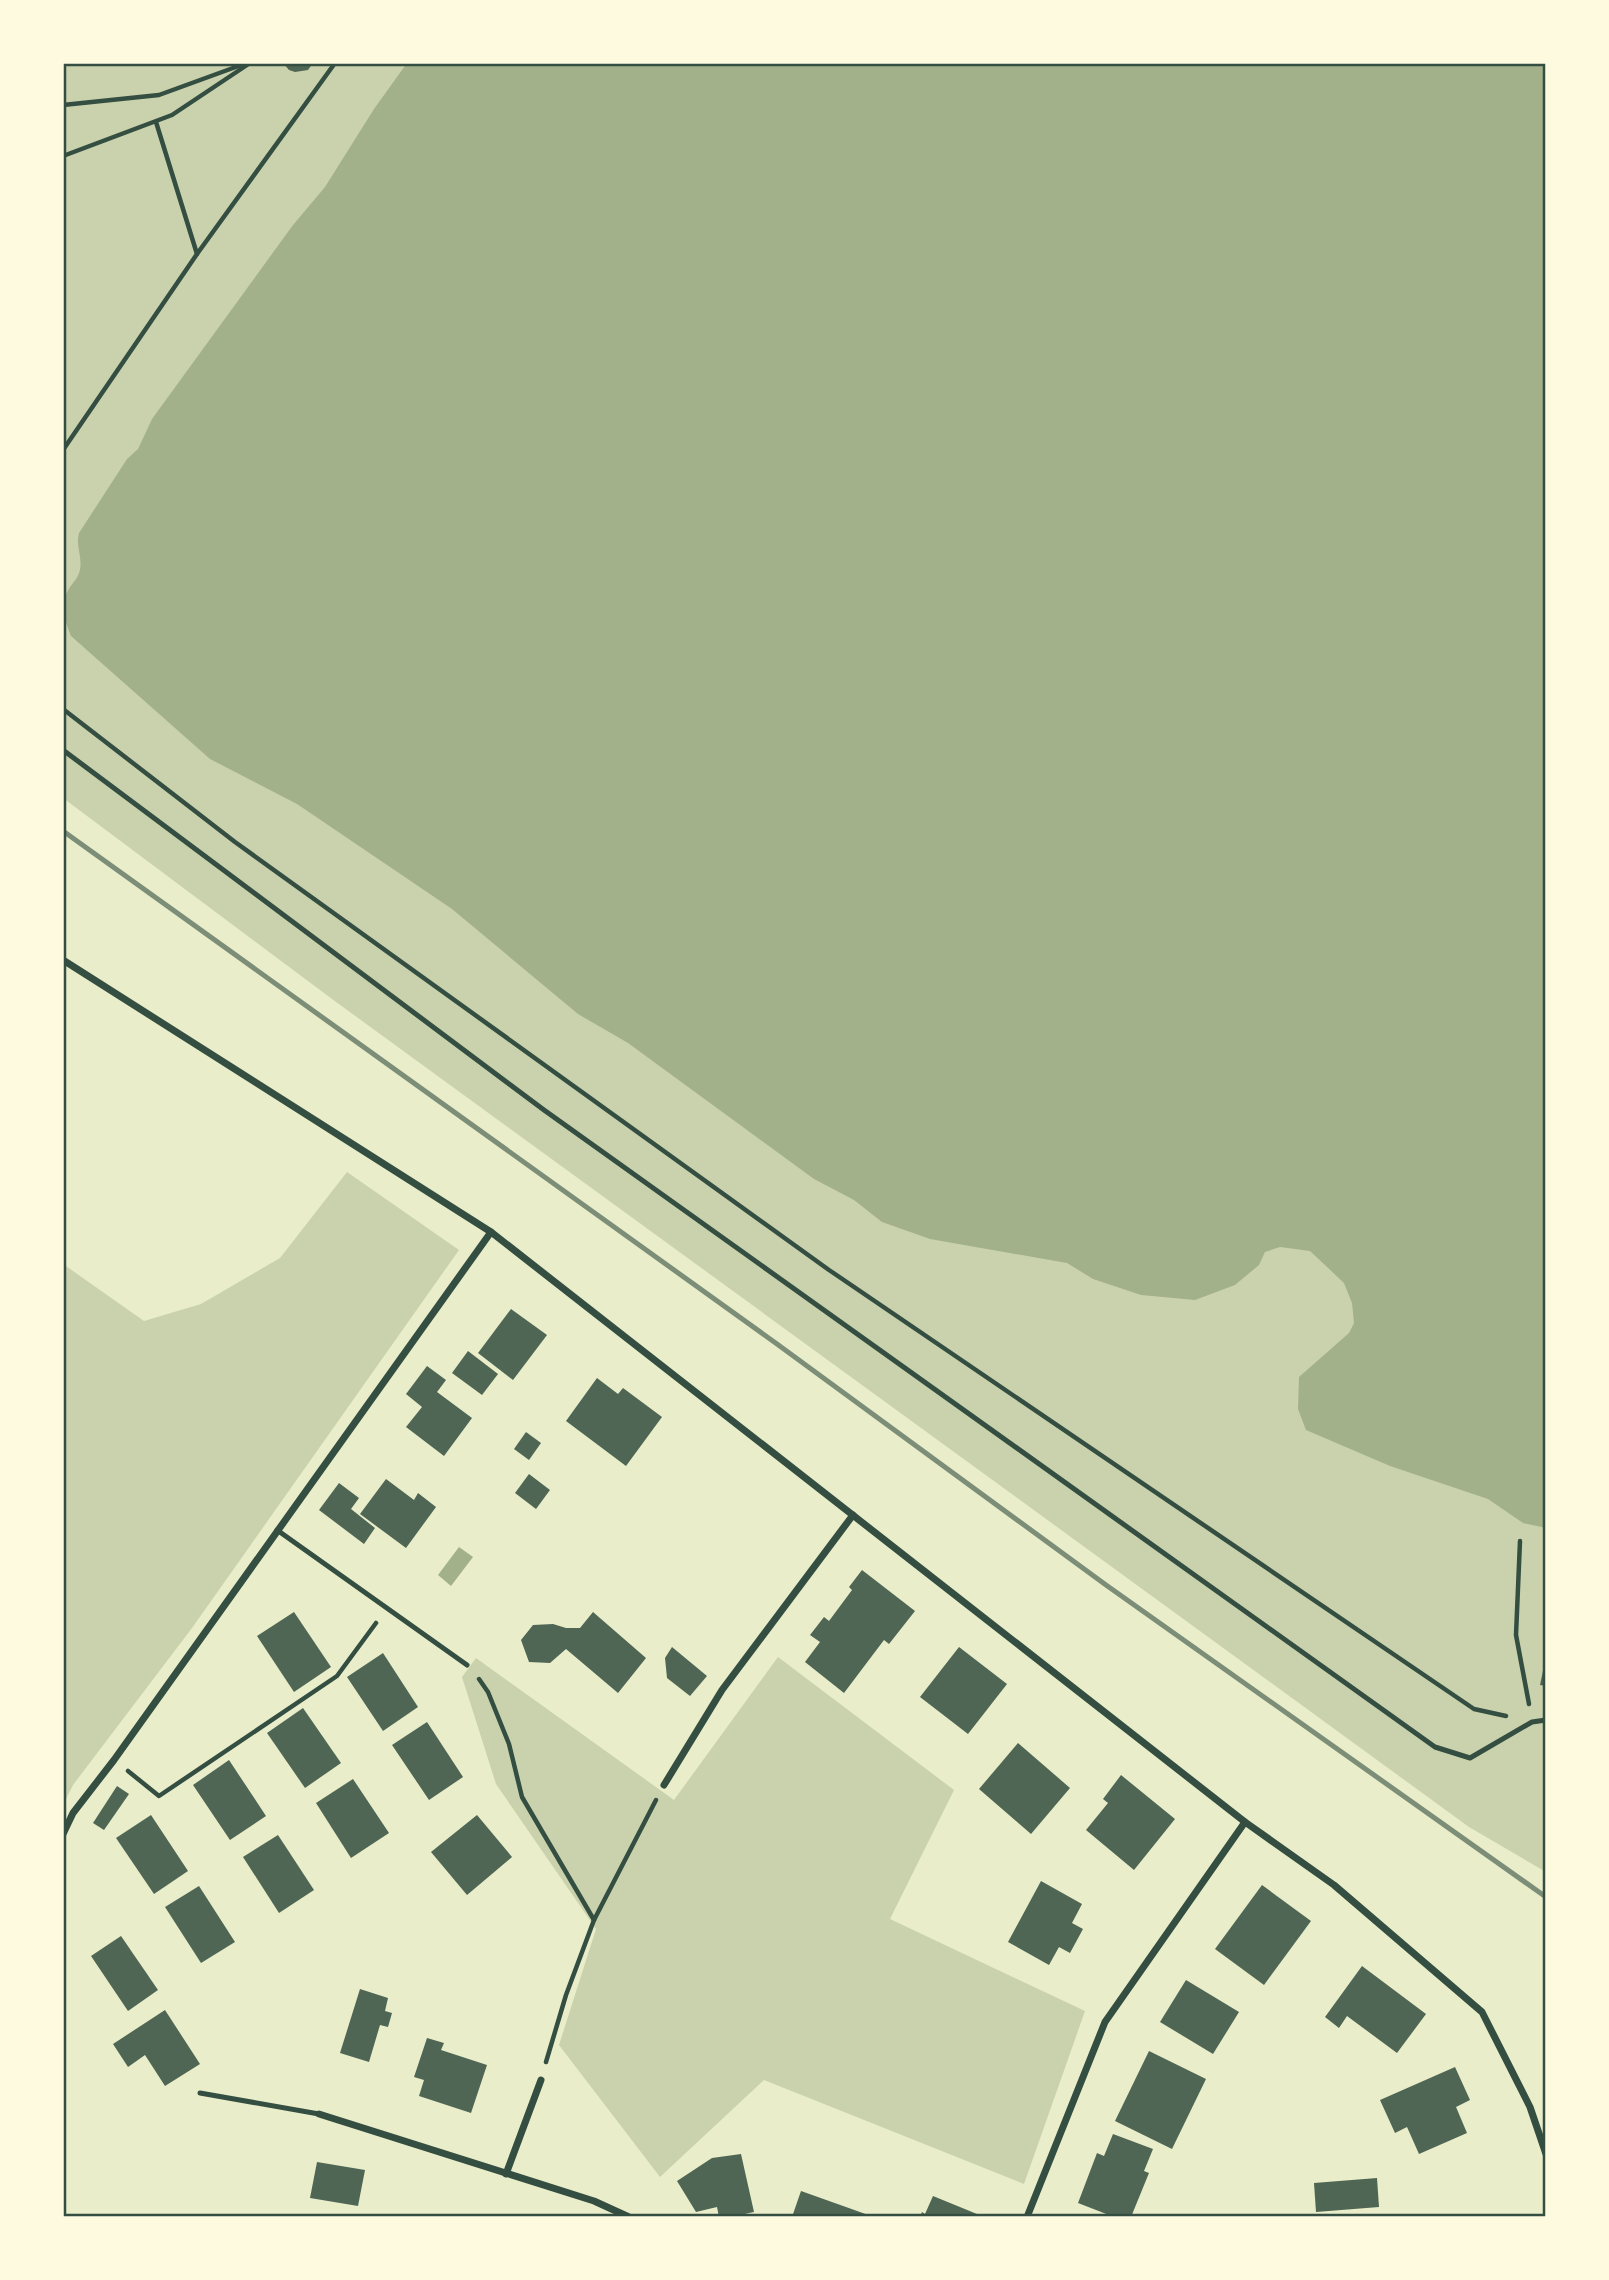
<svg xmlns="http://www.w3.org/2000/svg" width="1609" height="2280" font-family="Signika,sans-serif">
  <rect width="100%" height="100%" fill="#e9edc9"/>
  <g fill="#cad2ad">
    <polygon points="63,63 1546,63 1546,1872 1469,1827 332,999 63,798"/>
    <polygon points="347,1172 459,1250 192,1628 73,1785 63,1805 63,1264 144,1321 201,1304 280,1258"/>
    <polygon points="778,1657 954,1790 890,1919 1085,2011 1024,2184 764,2080 660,2177 559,2045 596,1929 496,1784 462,1677 476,1658 674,1800"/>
  </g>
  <g fill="#a3b18a">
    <path d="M407 63H1546V1528L1523 1523 1488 1499 1390 1466 1306 1430 1298 1409 1299 1377 1349 1333 1354 1323 1352 1303 1344 1283 1310 1251 1280 1247 1265 1252 1259 1265 1235 1285 1195 1300 1141 1295 1093 1279 1067 1263 930 1239 882 1222 854 1200 814 1179 628 1043 578 1014 452 909 297 804 210 759 71 636C64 618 59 604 70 587 73 583 78 577 79 573 84 559 75 547 79 533L127 459 138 449 152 419 293 225 325 187 374 109Z"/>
    <polygon points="459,1547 473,1557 451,1586 438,1575"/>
  </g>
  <g fill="#4f6655">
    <polygon points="283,63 313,63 308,70 295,72 289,70"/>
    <polygon points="511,1309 547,1335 513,1380 478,1353"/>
    <polygon points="468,1351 498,1374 482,1395 452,1373"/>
    <polygon points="427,1366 446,1380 437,1392 472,1418 444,1456 406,1427 422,1407 406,1394"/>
    <polygon points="597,1378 618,1394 623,1388 662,1417 626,1466 566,1421"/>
    <polygon points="526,1432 541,1443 529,1460 514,1449"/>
    <polygon points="529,1474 550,1490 536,1509 515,1493"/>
    <polygon points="386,1479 414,1500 418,1493 436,1507 406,1548 360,1514"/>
    <polygon points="339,1483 359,1498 351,1509 375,1528 364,1544 319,1510"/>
    <polygon points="862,1570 915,1611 889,1644 884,1640 844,1693 805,1662 820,1642 810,1635 824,1617 829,1621 852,1590 849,1587"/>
    <polygon points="294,1612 331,1667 294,1692 257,1636"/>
    <polygon points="593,1612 646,1658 618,1693 566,1649 550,1663 529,1662 521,1640 533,1625 553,1624 566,1628 580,1628"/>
    <polygon points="672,1647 707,1676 690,1696 667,1678 665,1658"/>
    <polygon points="959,1647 1007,1684 968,1734 920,1697"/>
    <polygon points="383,1653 418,1707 383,1731 347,1677"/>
    <polygon points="1545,1661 1546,1661 1546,1686 1540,1685"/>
    <polygon points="303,1708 341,1763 305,1788 267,1733"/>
    <polygon points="427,1722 463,1777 429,1800 392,1745"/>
    <polygon points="1018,1743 1070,1788 1031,1834 979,1789"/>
    <polygon points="229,1760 266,1816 230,1840 193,1785"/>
    <polygon points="1121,1775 1175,1819 1134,1870 1086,1830 1108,1803 1103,1799"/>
    <polygon points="353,1779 389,1833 351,1858 316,1803"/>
    <polygon points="117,1786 129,1794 104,1830 93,1823"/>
    <polygon points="151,1815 188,1871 154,1894 116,1838"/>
    <polygon points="477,1815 512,1857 467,1895 431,1852"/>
    <polygon points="278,1835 314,1890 279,1913 243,1857"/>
    <polygon points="1041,1881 1082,1904 1072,1923 1083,1929 1070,1953 1059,1947 1049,1965 1008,1942"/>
    <polygon points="1262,1885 1311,1921 1264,1985 1215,1949"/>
    <polygon points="199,1886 235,1942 201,1963 165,1907"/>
    <polygon points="121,1936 158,1990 128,2011 91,1956"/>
    <polygon points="1362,1966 1426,2014 1397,2053 1347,2016 1339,2028 1325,2017"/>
    <polygon points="1186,1980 1239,2012 1213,2054 1160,2022"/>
    <polygon points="360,1989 388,1998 385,2011 392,2013 388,2027 380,2025 369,2062 340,2053"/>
    <polygon points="165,2010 200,2064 165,2086 145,2055 128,2067 113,2044"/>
    <polygon points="427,2038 444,2043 441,2050 487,2065 471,2113 419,2096 424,2080 414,2077"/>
    <polygon points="1149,2051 1206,2079 1172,2149 1115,2121"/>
    <polygon points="1455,2067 1470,2100 1456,2107 1467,2133 1419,2154 1407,2127 1395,2133 1380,2100"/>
    <polygon points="1113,2134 1153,2149 1144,2171 1149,2173 1131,2217 1114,2217 1078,2203 1097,2153 1104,2156"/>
    <polygon points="741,2154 754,2212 731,2217 719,2217 717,2207 696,2212 677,2181 712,2158"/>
    <polygon points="317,2162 365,2170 358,2206 310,2198"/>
    <polygon points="1377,2178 1379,2207 1316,2212 1314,2183"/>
    <polygon points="801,2191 874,2217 792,2217"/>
    <polygon points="933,2196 977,2214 976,2217 920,2217 922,2212 925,2214"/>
  </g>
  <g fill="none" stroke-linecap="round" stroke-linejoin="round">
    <g stroke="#344e41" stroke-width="4.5">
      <polyline points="63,105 159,95 244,64"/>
      <polyline points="156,122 197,254"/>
      <polyline points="63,156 172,115 250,63"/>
      <polyline points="63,450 197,254 335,63"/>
      <polyline points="63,709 235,842 829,1270 1474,1709 1506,1716"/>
      <polyline points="1520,1541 1516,1635 1529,1704"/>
      <polyline points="479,1679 488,1692 509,1744 522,1797 594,1920"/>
      <polyline points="128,1771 159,1796 337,1676 376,1623"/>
      <polyline points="546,2062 566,1995 594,1920 656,1800"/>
    </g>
    <g stroke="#344e41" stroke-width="5">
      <polyline points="63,750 544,1110 1435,1747 1470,1758 1532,1722 1546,1720"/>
      <polyline points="277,1530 467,1665"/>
      <polyline points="200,2093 319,2114"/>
    </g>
    <g stroke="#344e41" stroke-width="7">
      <polyline points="63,960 491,1232 1245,1822 1334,1885 1482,2012 1530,2107 1546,2154"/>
      <polyline points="664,1785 722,1690 853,1515"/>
      <polyline points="63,1834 73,1813 114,1760 491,1232"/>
      <polyline points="319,2114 594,2201 629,2217"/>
      <polyline points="506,2174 541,2080"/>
      <polyline points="1027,2217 1105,2022 1245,1822"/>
    </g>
    <polyline stroke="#7c8e77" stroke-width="5" points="63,831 777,1344 1106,1585 1546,1897"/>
  </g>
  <rect width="1609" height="2280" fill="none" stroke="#fefae0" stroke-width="130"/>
  <rect x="65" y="65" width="1479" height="2150" fill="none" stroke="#344e41" stroke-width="2.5"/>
</svg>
